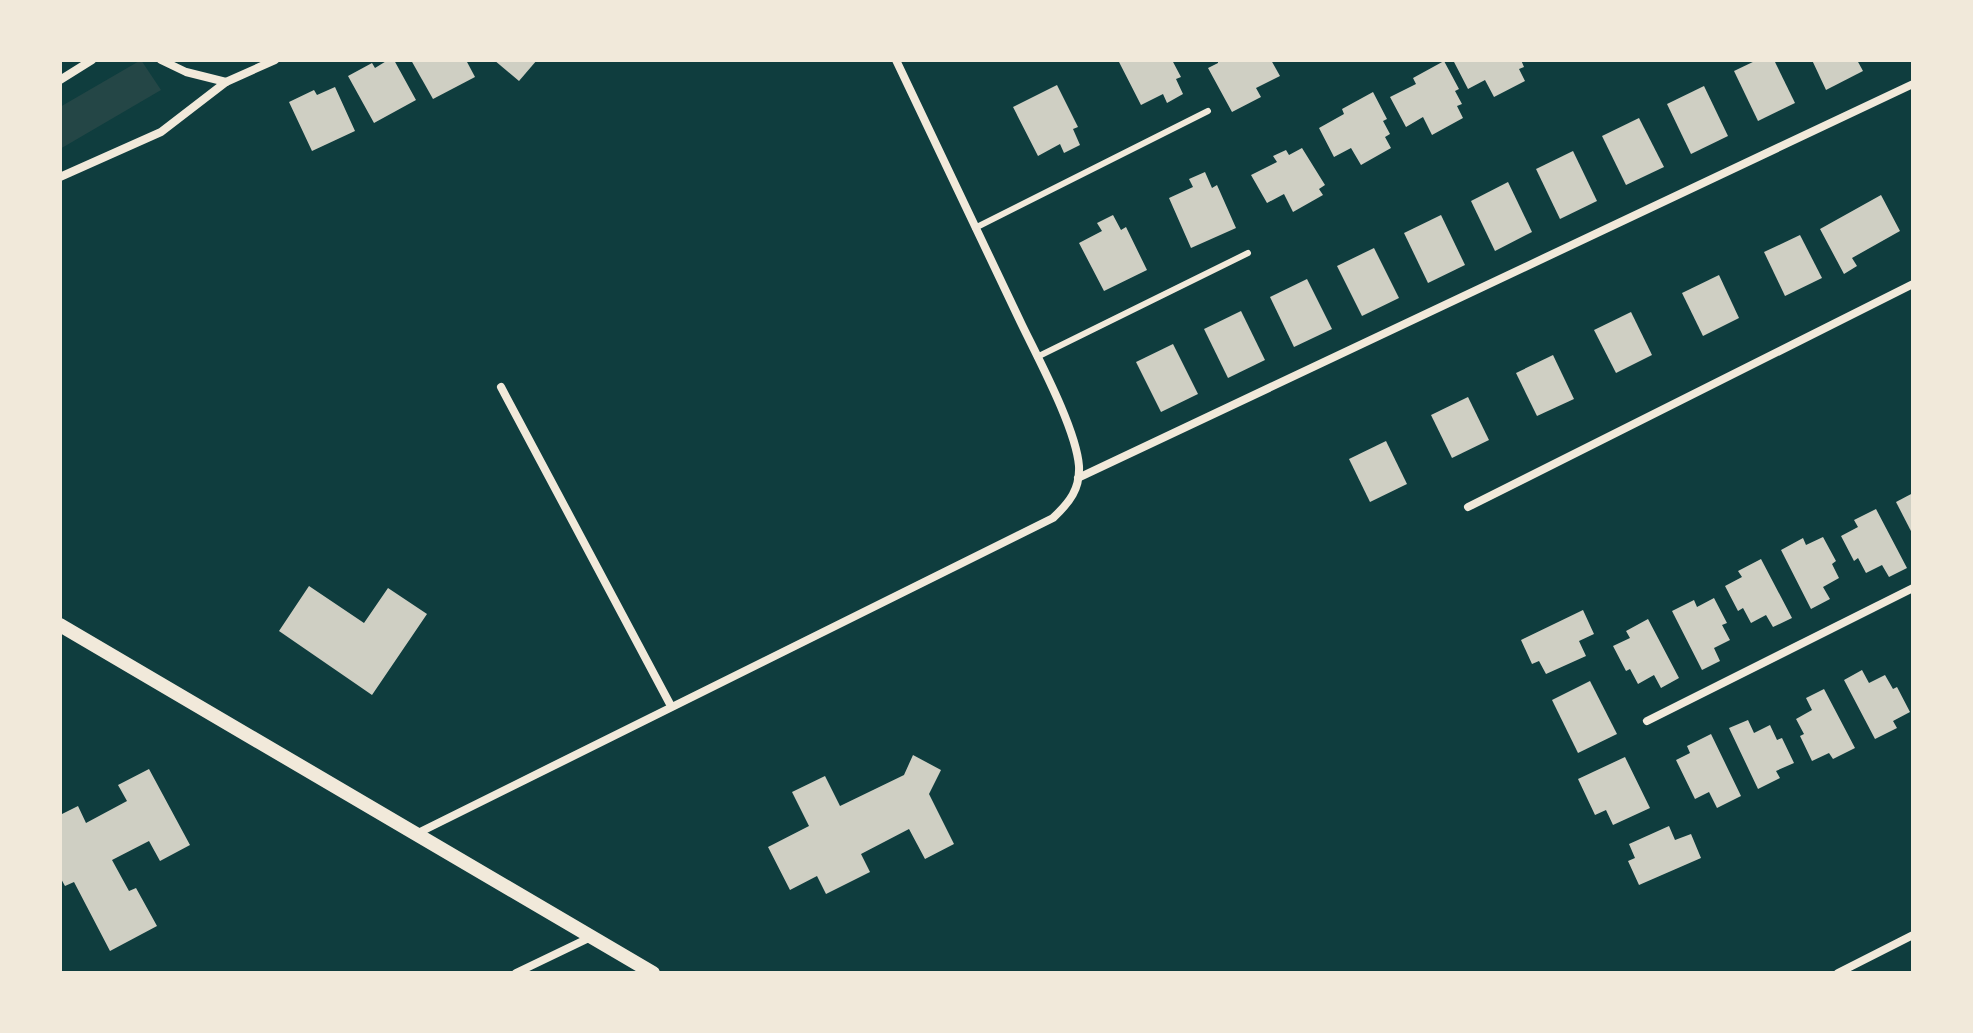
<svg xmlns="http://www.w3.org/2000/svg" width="1973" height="1033" font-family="'Roboto Condensed',sans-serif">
  <rect width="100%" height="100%" fill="#0f3d3e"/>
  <polygon fill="#244646" points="141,60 161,90 60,149 60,107"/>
  <g fill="#cfcfc3">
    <polygon points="388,60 394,60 416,100 374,123 348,76 372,63 375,68"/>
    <polygon points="411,60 466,60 475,77 433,99"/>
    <polygon points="494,60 537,60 519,81"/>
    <polygon points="1118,60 1172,60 1181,77 1176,79 1183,94 1167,103 1163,94 1141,105"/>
    <polygon points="1218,60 1271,60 1280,76 1256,88 1261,97 1232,112 1208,68 1218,63"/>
    <polygon points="1453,60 1521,60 1524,67 1519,69 1525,81 1494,97 1485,80 1468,89"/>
    <polygon points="1757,60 1774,60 1795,103 1758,121 1734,71"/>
    <polygon points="1812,60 1857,60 1863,71 1826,90"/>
    <polygon points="1444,61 1459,89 1455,91 1462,104 1457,106 1463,118 1432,135 1423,117 1406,127 1390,97 1416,84 1413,78"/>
    <polygon points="1057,85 1078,127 1073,129 1080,145 1064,153 1060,144 1038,156 1013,107"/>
    <polygon points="1704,86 1728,136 1691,154 1667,104"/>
    <polygon points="335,87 355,131 312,151 289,102 314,90 317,95"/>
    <polygon points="1373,92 1387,119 1383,121 1390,134 1385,137 1391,148 1361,165 1351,148 1334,157 1319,128 1344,114 1342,109"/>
    <polygon points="1639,118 1664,167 1626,185 1602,136"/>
    <polygon points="1302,148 1325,185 1319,189 1323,195 1293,212 1284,194 1267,203 1251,175 1277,162 1273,156 1286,150 1289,155"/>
    <polygon points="1573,151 1597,201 1560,219 1536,169"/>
    <polygon points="1205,172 1212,188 1217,185 1236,228 1191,248 1169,198 1193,187 1189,179"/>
    <polygon points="1508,182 1532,232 1495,251 1471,201"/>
    <polygon points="1881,195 1900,231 1852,258 1857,266 1844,274 1820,229"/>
    <polygon points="1113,215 1121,230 1126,227 1147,270 1104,291 1079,243 1102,231 1097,223"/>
    <polygon points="1441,215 1465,265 1428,283 1404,233"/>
    <polygon points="1800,235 1822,278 1785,296 1764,252"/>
    <polygon points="1374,248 1399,298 1362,316 1337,266"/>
    <polygon points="1719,275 1739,318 1703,336 1682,293"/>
    <polygon points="1307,279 1332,329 1294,347 1270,297"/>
    <polygon points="1241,311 1265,360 1228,378 1204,329"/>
    <polygon points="1631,312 1652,355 1616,373 1594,330"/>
    <polygon points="1173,344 1198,394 1161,412 1136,362"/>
    <polygon points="1553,355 1574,399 1537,416 1516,373"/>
    <polygon points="1468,397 1489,440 1452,458 1431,415"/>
    <polygon points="1386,441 1407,484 1370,502 1349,459"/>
    <polygon points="1913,493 1913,535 1896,502"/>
    <polygon points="1876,509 1907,568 1889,577 1882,565 1866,573 1858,558 1854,561 1841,536 1858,527 1854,520"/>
    <polygon points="1823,537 1836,561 1832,564 1839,578 1823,587 1830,599 1811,609 1781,550 1803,538 1806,545"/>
    <polygon points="1761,559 1792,618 1773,627 1766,615 1751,623 1743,608 1738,611 1725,586 1742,577 1738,571"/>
    <polygon points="309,586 364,623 388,588 427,614 372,695 279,631"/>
    <polygon points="1714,598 1727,623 1722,625 1730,640 1714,648 1720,661 1702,670 1672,611 1694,600 1697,607"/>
    <polygon points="1583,610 1594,634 1579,641 1586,656 1546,674 1539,661 1532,664 1521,640"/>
    <polygon points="1648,619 1679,678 1661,688 1654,675 1638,684 1630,669 1626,671 1613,646 1630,638 1626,631"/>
    <polygon points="1862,670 1869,683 1885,675 1893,689 1897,687 1910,712 1893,721 1897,728 1875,739 1844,680"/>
    <polygon points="1590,681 1617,734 1578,753 1552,700"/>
    <polygon points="1824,689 1855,748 1833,759 1829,753 1812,761 1800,736 1804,734 1796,719 1812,710 1806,698"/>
    <polygon points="1748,720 1754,733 1770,725 1777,740 1782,738 1794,763 1776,771 1780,778 1758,789 1729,728"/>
    <polygon points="1711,734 1741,796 1717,808 1709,792 1695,799 1676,760 1690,753 1687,746"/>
    <polygon points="913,755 941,770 929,794 954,844 925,859 909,829 861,854 870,872 826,894 817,876 790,890 768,847 809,826 792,792 825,776 840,806 904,775"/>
    <polygon points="1625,757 1650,808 1613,825 1606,810 1595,815 1578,779"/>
    <polygon points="149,769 190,845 160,861 149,841 112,860 129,891 136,888 157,926 110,951 74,882 65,886 60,877 60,815 78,806 86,823 127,801 118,785"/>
    <polygon points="1669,826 1675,840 1691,834 1701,858 1639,885 1628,861 1635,858 1629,844"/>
  </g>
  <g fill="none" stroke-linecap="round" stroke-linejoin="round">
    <g stroke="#f1e9da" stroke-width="6">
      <polyline points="975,228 1208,111"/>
      <polyline points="1037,357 1248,253"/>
    </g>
    <g stroke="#f1e9da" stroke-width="8">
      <polyline points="161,60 186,72 226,82"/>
      <polyline points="60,80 92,60"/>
      <polyline points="60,177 161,132 226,82 275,60"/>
      <polyline points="501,387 671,706"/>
      <polyline points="1078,478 1913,84"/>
      <polyline points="1468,507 1913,284"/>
      <polyline points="1647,721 1913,588"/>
      <path d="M416 834 1053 518C1070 502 1080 489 1079 466 1076 429 1039 360 1022 325 980 236 938 148 896 60"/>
      <polyline points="516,973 591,937"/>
      <polyline points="1838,973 1913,935"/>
    </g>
    <polyline stroke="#f1e9da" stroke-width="14" points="60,625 653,973"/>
  </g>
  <rect width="1973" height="1033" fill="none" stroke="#f1e9da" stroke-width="124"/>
</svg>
